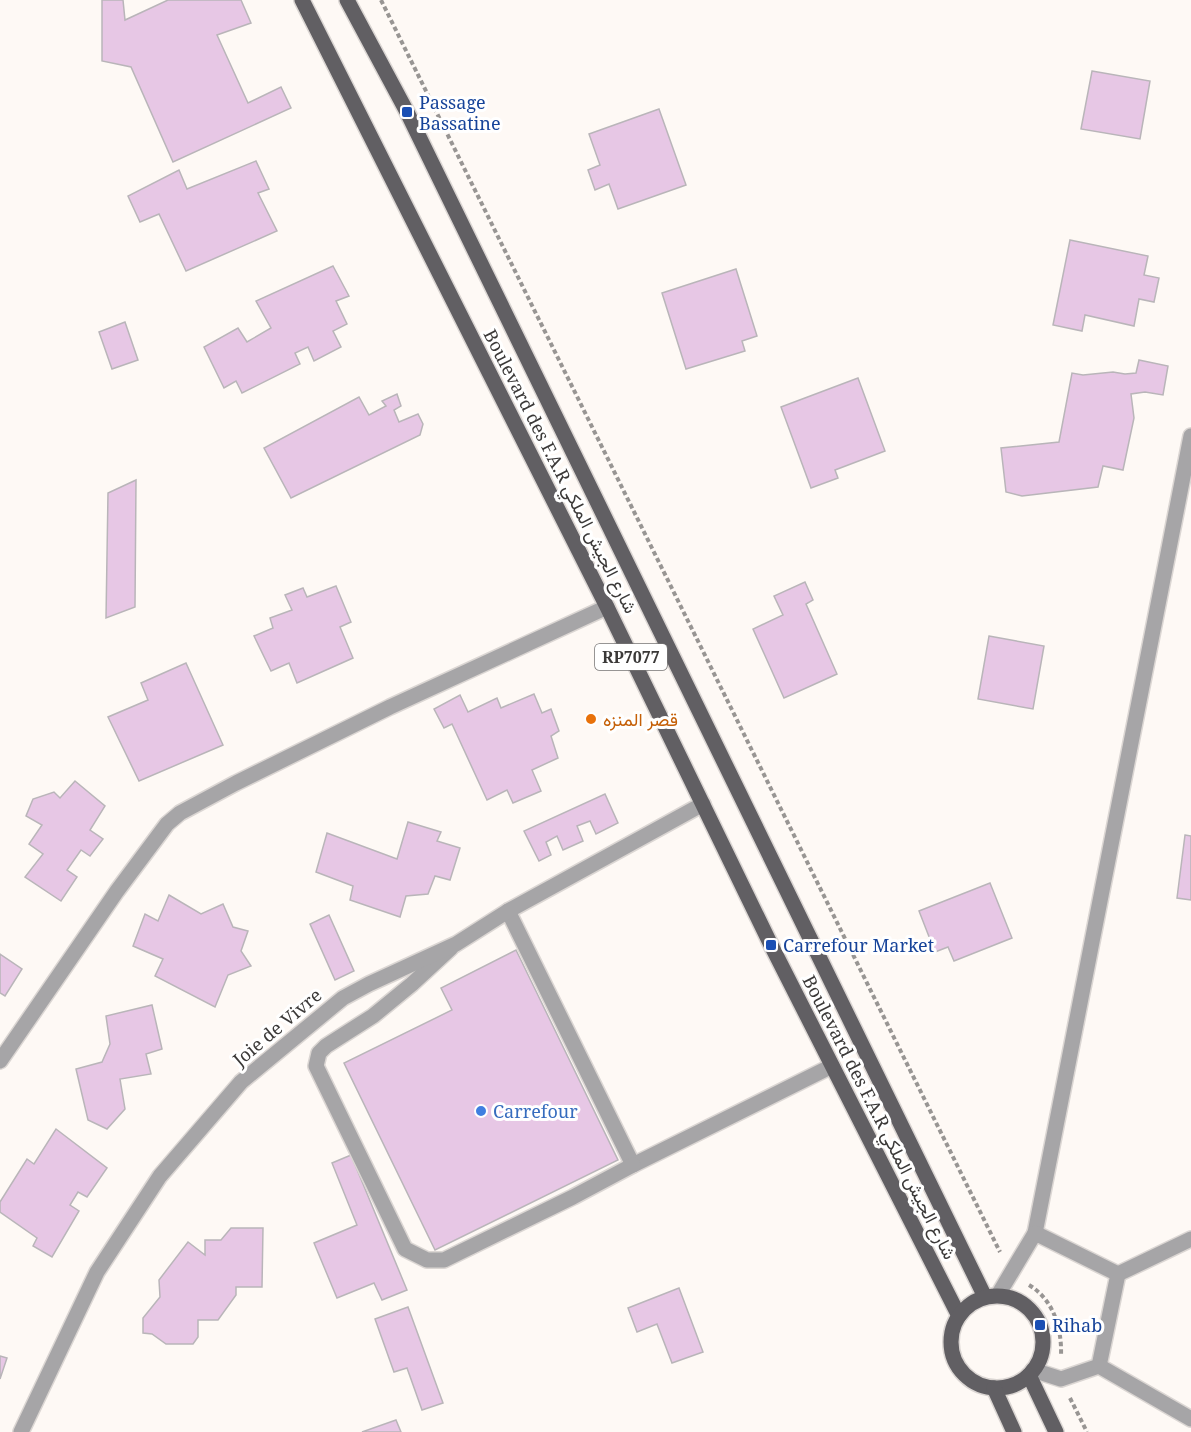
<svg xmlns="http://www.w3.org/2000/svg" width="1191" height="1432" font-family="'Noto Serif',Vazirmatn,serif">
  <rect width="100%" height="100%" fill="#fef9f5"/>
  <g fill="#e7c7e5" stroke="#b9b5b9" stroke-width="1.5">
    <polygon points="102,0 123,0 125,20 168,0 241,0 251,23 217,35 248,103 281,87 291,108 173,162 131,67 102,61"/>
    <polygon points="1092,71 1150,81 1140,139 1081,129"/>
    <polygon points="659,109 686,185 618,209 609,184 595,190 588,170 600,165 589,134"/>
    <polygon points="256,161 269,189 258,193 277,231 186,271 159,214 140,222 128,196 179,170 187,189"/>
    <polygon points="1070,240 1148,256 1144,275 1159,278 1154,302 1139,299 1134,326 1085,315 1082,331 1053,325"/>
    <polygon points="333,266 349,296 336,301 347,324 333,331 341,347 314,361 308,347 295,353 300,364 242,393 236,381 224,388 204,347 238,328 247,342 271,328 256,301"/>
    <polygon points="736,269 757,336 742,341 745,351 686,369 662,293"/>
    <polygon points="125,322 138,360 112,369 99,332"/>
    <polygon points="1139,360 1168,366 1163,395 1145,392 1131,394 1134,418 1123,470 1103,466 1098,487 1022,496 1006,492 1001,448 1059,442 1072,373 1083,375 1113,372 1125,374 1136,373"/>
    <polygon points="858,378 885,451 835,470 838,478 811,488 781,407"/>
    <polygon points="397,394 401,406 394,410 399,422 418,414 423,424 420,435 291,498 264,448 359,397 369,415 386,406 382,401"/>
    <polygon points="136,480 135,607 106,618 108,493"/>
    <polygon points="805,582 813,600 806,604 837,674 784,698 753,629 783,615 774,596"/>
    <polygon points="336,586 351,622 340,627 353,658 297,683 289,663 271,671 254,636 273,628 270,618 292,610 285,595 303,588 307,597"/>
    <polygon points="989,636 1044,646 1033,709 978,699"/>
    <polygon points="186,663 223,745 139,781 108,717 148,700 141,683"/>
    <polygon points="534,694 542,713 551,709 559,731 551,736 558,758 532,770 541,791 513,803 507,790 487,800 452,724 444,728 434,709 460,695 468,712 497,698 501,708"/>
    <polygon points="75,781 105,806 90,830 103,839 90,856 81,850 67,870 77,877 61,901 25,877 43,854 29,844 42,825 26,816 33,799 54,792 60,798"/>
    <polygon points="605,794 618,823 596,834 590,821 577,826 583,841 563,850 557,836 546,842 551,855 539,861 524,831"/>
    <polygon points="408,822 441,832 437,841 460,848 450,880 435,876 428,894 406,896 400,917 350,900 353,886 316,872 327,833 397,859"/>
    <polygon points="1185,835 1191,836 1191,900 1177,898"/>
    <polygon points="990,883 1012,938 954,961 948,947 935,952 919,911"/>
    <polygon points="169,895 201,914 223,904 233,927 248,931 241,951 251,966 228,975 215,1007 155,976 163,959 133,946 145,914 158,921"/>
    <polygon points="329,915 354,971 335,980 310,924"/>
    <polygon points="516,950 618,1160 435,1250 344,1063 452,1010 441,988"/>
    <polygon points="0,954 22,969 5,996 0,993"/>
    <polygon points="152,1005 162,1049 146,1054 151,1074 120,1079 125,1109 107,1129 88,1120 76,1069 102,1062 110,1044 106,1016"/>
    <polygon points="56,1129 107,1168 87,1197 78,1192 70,1205 79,1211 52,1257 33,1246 37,1238 0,1212 0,1202 27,1159 34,1164"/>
    <polygon points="351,1155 407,1290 382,1300 374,1283 337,1298 314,1243 357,1225 332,1163"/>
    <polygon points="231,1228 263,1228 262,1287 236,1287 236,1295 218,1320 198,1320 198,1337 193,1344 166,1344 152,1334 143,1333 143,1318 160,1297 159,1280 188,1242 205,1255 205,1240 221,1240"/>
    <polygon points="679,1288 703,1352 672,1363 657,1324 637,1332 628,1308"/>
    <polygon points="408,1307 443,1403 422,1410 407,1368 394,1372 375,1319"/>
    <polygon points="0,1356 7,1358 0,1379"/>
    <polygon points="396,1420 401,1432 362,1432"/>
  </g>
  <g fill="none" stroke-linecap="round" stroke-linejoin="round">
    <defs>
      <g id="service">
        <polyline points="508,911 633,1165 832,1066"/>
        <polyline points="451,948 412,984 373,1016 326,1046 319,1053 316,1066 405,1249 427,1260 444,1260 573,1197 633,1165"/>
      </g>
      <g id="minor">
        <polyline points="0,1061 117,891 167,824 180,813 236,783 390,707 607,607"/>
        <polyline points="1035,1233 1191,436"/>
        <polyline points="1118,1274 1191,1239"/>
        <polyline points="998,1295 1035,1233 1118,1274 1099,1366 1061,1379 1033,1370"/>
        <polyline points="1099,1366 1191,1419"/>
        <polyline points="21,1432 97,1272 160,1176 241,1082 343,998 369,984 456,944 508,911 703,804"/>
      </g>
      <g id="primary">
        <polyline points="302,0 607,607 771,945 959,1316"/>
        <polyline points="347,0 407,112 985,1297"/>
        <circle cx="997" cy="1342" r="46"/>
        <polyline points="1029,1375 1056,1432"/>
        <polyline points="994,1388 1014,1432"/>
      </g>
    </defs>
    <use href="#service" stroke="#dbd6d3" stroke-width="18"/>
    <use href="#minor" stroke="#dbd6d3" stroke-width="18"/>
    <use href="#primary" stroke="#dbd6d3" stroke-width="18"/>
    <g stroke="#989593" stroke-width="4" stroke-dasharray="4.5 3" stroke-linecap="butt">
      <polyline points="381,0 1000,1252"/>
      <path d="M1029 1285C1054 1300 1062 1329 1061 1356"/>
      <polyline points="1070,1398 1087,1432"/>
    </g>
    <use href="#service" stroke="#a6a5a7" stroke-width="15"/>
    <use href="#minor" stroke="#a6a5a7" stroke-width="15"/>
    <use href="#primary" stroke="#615f63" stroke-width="15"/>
  </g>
  <g fill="#1a4fb4" stroke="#fff" stroke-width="2">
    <rect x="401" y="106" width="12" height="12" rx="3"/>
    <rect x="765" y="939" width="12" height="12" rx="3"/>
    <rect x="1034" y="1319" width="12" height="12" rx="3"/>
  </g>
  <circle fill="#e8710a" stroke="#fff" stroke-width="2" cx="591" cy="719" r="6"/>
  <circle fill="#3f7fe0" stroke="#fff" stroke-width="2" cx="481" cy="1111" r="6"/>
  <g text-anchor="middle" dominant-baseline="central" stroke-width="6" stroke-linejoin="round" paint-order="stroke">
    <rect fill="#fff" stroke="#767474" stroke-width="1.5" x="595" y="644" width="72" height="26" rx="4.5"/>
    <g font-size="16" font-weight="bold" fill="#3b3938">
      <text x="631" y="657">RP7077</text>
    </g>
    <g font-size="18" fill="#164399" stroke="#fff" text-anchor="start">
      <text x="419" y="102">Passage<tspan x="419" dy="21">Bassatine</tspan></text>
      <text x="783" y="945">Carrefour Market</text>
      <text x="1052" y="1325">Rihab</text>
    </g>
    <g font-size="18" fill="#3b3938" stroke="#fff">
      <text transform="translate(561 471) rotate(63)">Boulevard des F.A.R شارع الجيش الملكي</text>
      <text transform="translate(277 1027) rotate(-40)">Joie de Vivre</text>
      <text transform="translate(880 1117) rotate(63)">Boulevard des F.A.R شارع الجيش الملكي</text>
    </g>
    <g font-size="18" fill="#c56008" stroke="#fff" text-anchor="start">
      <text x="603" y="719">قصر المنزه</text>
    </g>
    <g font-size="18" fill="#366cbe" stroke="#fff" text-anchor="start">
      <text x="493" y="1111">Carrefour</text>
    </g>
  </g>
</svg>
